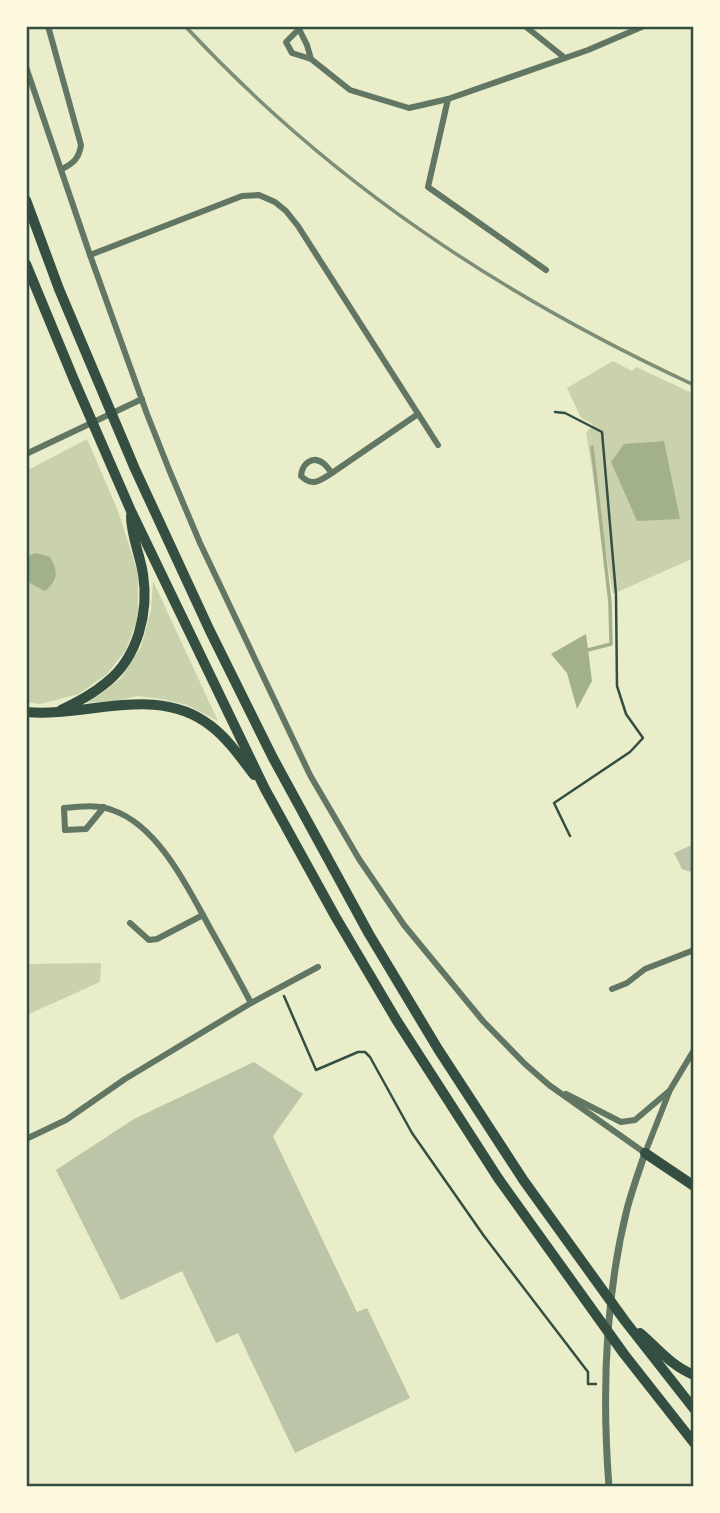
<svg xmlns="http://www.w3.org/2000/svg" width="720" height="1513" font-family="Arial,sans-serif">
  <rect width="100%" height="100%" fill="#e9edc9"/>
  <g fill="#cad2ad">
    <polygon points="613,361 632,371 636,367 694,394 694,558 613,594 586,433 593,424 581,418 567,388"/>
    <polygon points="87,439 118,511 138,573 138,617 126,650 107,674 79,694 40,704 26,702 26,471"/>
    <polygon points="153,581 218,721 187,705 162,699 137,696 116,701 84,703 101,694 121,678 141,647 151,610"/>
    <polygon points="101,963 100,982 29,1014 26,1008 26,964"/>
  </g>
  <g fill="#a3b18a">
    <polygon points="664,441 680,519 637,521 611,462 624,444"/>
    <path d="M36 553 50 557C58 571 59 579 45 591L26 581V557Z"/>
    <polygon points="586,634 592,681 577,709 567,673 551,654"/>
  </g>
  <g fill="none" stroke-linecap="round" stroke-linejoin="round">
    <polyline stroke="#a3b18a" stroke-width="3.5" points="588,650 611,644 610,603 592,447"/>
  </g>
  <g fill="#bcc5a7">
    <polygon points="694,844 694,873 682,869 674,853"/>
    <polygon points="254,1062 303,1094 273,1136 357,1312 367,1308 410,1398 295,1453 238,1333 216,1343 182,1271 121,1300 56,1170 134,1119"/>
  </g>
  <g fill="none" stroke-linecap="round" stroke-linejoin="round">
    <g stroke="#344e41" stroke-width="2.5">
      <polyline points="555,412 565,413 602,432 616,594 617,686 626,714 643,738 630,752 554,803 570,836"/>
      <polyline points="284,996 316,1070 358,1052 365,1052 370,1057 412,1133 484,1236 588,1372 588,1384 596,1384"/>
    </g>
    <g stroke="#617663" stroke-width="6">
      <path d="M48 26 81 145C79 158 74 163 62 169"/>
      <polyline points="525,26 565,58"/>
      <polyline points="311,59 292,53 286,42 299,29 307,45 311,59 350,90 409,108 448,99"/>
      <polyline points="26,67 90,255 147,414 170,472 200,543 310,775 359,859 404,925 483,1021 525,1064 549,1085 645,1153 670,1090 694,1050"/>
      <polyline points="90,255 242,196 259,195 275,202 286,211 298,226 438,445"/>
      <polyline points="546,270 428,187 448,99 588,50 644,26"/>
      <polyline points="26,454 142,399"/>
      <path d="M332 473C320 481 312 487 301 476 302 464 312 455 323 463 327 466 329 470 332 473L418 414"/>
      <polyline points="130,923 149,940 157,939 203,915"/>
      <polyline points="612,989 627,983 645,969 694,950"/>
      <polyline points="251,1003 318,967"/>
      <polyline points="566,1094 621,1122 635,1120 668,1092"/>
      <path d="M26 1139 66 1120 125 1079 251 1003C238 978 224 953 210 928 188 888 158 825 112 810 98 804 80 807 64 808L65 830 86 829 104 807"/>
    </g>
    <path stroke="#617663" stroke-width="7" d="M609 1487C602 1396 605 1298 627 1209 632 1190 639 1171 645 1153"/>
    <g stroke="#344e41" stroke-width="10">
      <polyline points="26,200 59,289 135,469 210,631 273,758 369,934 438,1049 524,1181 625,1321 694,1409"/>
      <polyline points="26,264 74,380 131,511 265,789 335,916 397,1021 498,1178 624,1354 694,1443"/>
      <path d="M61 710C77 702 93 694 107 682 138 657 149 612 143 574 140 554 131 536 131 516"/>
      <path d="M26 712C87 718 157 683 211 726 228 739 241 758 254 775"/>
      <polyline points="645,1153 694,1186"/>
      <path d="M640 1333C658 1348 671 1366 694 1375"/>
    </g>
    <path stroke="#7c8e77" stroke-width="3.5" d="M185 26C331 183 500 295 694 385"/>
  </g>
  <rect width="720" height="1513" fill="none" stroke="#fefae0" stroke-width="56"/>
  <rect x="28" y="28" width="664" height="1457" fill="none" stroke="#344e41" stroke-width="2.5"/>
</svg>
